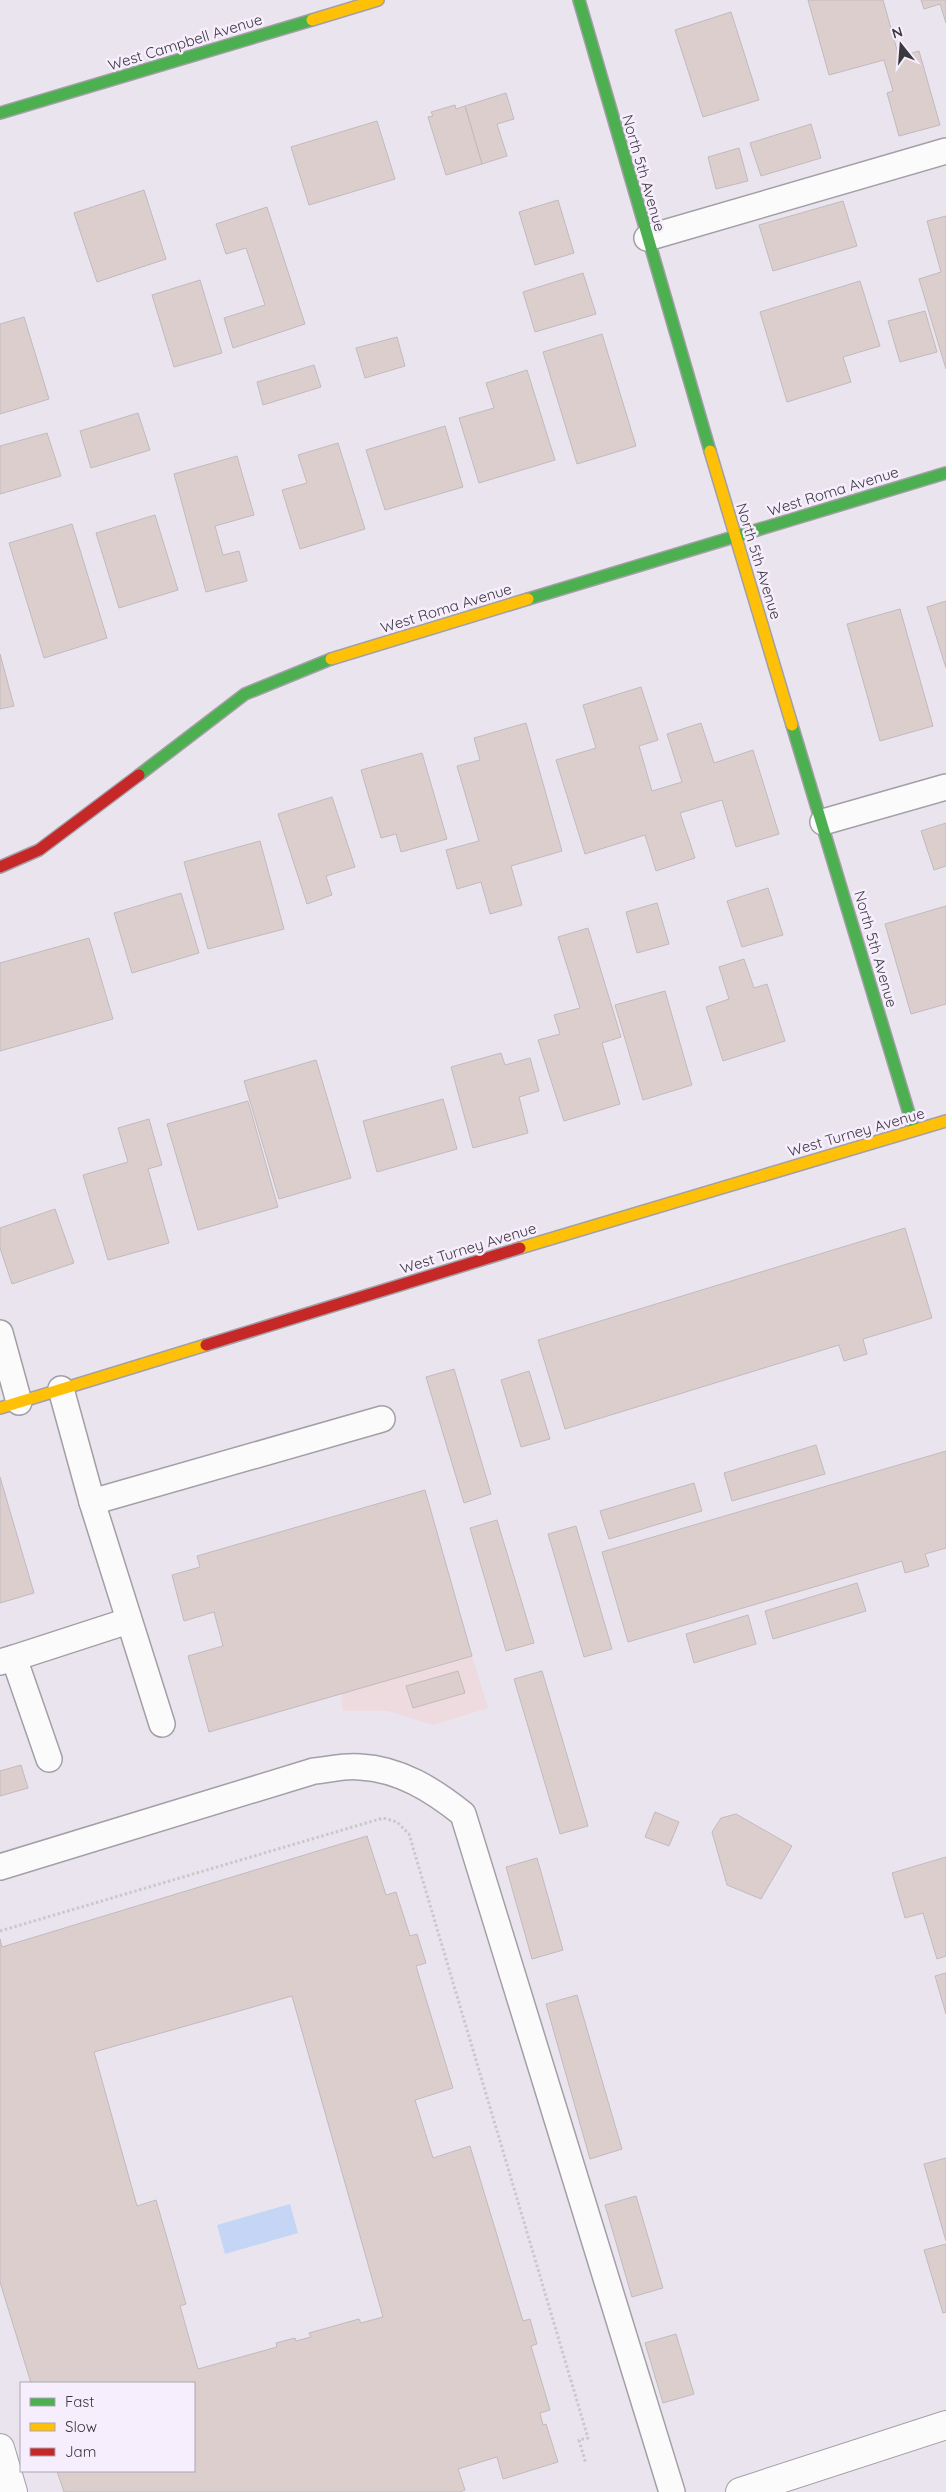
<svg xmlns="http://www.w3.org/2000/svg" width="946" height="2492" font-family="Quicksand,sans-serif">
  <rect width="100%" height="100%" fill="#eae4ee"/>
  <polygon fill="#eddbe0" points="472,1656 488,1708 433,1725 388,1711 343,1711 341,1694"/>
  <polygon fill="#c5d5f6" points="290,2204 298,2233 225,2254 217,2225"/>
  <g fill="#ddcece" stroke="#c1babd" fill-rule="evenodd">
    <polygon points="808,0 883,0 899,57 919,51 940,125 899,136 887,93 893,91 884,60 829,75"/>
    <polygon points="921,0 946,0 946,23 940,4 924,9"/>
    <polygon points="731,12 759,100 703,117 675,30"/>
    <polygon points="506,93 514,119 497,124 507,156 482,164 465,106"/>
    <polygon points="455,105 456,109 465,106 482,164 446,175 428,117 433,116 431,112"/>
    <polygon points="377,121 395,179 309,205 291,147"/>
    <polygon points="811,124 821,158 761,176 750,143"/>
    <polygon points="739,148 748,181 716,189 708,157"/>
    <polygon points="144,190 166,259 97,282 74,213"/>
    <polygon points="558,200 574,253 535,265 519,212"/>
    <polygon points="843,201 857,246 773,271 759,225"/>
    <polygon points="267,207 305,324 233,348 224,318 265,305 246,248 226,254 216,224"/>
    <polygon points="946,216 946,369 919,279 941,272 927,221"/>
    <polygon points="583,273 596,314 535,332 523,292"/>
    <polygon points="200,280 222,353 174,367 152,295"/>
    <polygon points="860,281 880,346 843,357 851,382 787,402 760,312"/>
    <polygon points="925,311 937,352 900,362 888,321"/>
    <polygon points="24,317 49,399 0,414 0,324"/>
    <polygon points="602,334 636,446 577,464 543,352"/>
    <polygon points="397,337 405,366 365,378 356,348"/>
    <polygon points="314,365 321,387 263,405 257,382"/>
    <polygon points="527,370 555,460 479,483 459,418 494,408 486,383"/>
    <polygon points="138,413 150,450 91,468 80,431"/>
    <polygon points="445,426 463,487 385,510 366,450"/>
    <polygon points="47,433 61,476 0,494 0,446"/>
    <polygon points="338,443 365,529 300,549 282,490 307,483 298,455"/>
    <polygon points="237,456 254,515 215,526 223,555 239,551 247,581 206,592 174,474"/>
    <polygon points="155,515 178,590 119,608 96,533"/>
    <polygon points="72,524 107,638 44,658 9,543"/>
    <polygon points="946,601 946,668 927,607"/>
    <polygon points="900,609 933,726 880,741 847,624"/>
    <polygon points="0,654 14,706 0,709"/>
    <polygon points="641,687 658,740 639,746 652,791 682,782 667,734 701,723 714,763 753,750 779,834 736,847 722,800 680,813 695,858 656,871 645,835 585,854 556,760 596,748 583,705"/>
    <polygon points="526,723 562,851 511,866 522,905 490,914 481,882 457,889 446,850 479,841 457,766 480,760 474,738"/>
    <polygon points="422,753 447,839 401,852 396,834 381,838 361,770"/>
    <polygon points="332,797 355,867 326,876 332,895 307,904 278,814"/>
    <polygon points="946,823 946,866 934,870 921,831"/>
    <polygon points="260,841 284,929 208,949 184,862"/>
    <polygon points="768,888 783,935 742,947 727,901"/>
    <polygon points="181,893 199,953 132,973 114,913"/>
    <polygon points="657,903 669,944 637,953 626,912"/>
    <polygon points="946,906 946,1004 911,1014 885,924"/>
    <polygon points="588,928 621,1037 602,1043 620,1104 564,1121 538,1040 560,1034 554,1015 580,1008 558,937"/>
    <polygon points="89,938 113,1019 0,1051 0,963"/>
    <polygon points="744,959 754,988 767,984 785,1041 723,1061 706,1007 729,999 719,967"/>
    <polygon points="665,991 692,1085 643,1100 615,1005"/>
    <polygon points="501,1053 505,1065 530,1058 539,1091 519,1097 528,1133 473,1148 451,1067"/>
    <polygon points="316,1060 351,1178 279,1199 244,1081"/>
    <polygon points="443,1099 457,1149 377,1172 363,1121"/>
    <polygon points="248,1101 278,1207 198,1230 167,1124"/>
    <polygon points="149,1119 162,1165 148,1169 169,1243 108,1260 83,1175 128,1162 118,1128"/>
    <polygon points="55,1209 74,1263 12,1284 0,1248 0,1228"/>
    <polygon points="905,1228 932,1318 863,1339 867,1354 844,1361 839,1345 565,1429 538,1340"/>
    <polygon points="454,1369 491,1494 464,1503 426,1377"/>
    <polygon points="529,1371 550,1439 521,1447 501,1380"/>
    <polygon points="816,1445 825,1474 732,1501 724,1473"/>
    <polygon points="946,1451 946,1548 925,1554 929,1566 905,1573 902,1561 628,1642 602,1552"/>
    <polygon points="0,1477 34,1593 0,1603"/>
    <polygon points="694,1483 702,1511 609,1539 600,1511"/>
    <polygon points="425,1490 472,1656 209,1732 188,1656 223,1646 214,1612 184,1621 172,1575 200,1567 197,1556"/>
    <polygon points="497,1520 534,1643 506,1651 470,1528"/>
    <polygon points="576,1526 612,1649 584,1657 548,1534"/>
    <polygon points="857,1583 866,1611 773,1639 765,1611"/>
    <polygon points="748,1615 756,1644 694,1663 686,1634"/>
    <polygon points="458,1671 465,1693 413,1708 406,1686"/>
    <polygon points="542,1671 588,1826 560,1834 514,1679"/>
    <polygon points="21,1765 28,1788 0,1796 0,1771"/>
    <polygon points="655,1812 679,1822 669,1846 645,1837"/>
    <polygon points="736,1814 792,1846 761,1899 727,1885 712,1832 721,1818"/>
    <path d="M367 1836 386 1895 396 1892 410 1936 417 1934 426 1963 416 1966 453 2088 415 2100 433 2158 470 2146 523 2321 530 2319 537 2344 531 2346 550 2410 540 2413 543 2425 546 2424 558 2462 503 2479 497 2457 458 2469 465 2490 460 2492H64L57 2471H194V2383H31L0 2282V1939L2 1947ZM292 1996 383 2317 361 2323 359 2319 309 2333 311 2337 296 2341 295 2338 276 2343 277 2347 198 2369 180 2306 186 2304 156 2200 137 2206 94 2052Z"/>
    <polygon points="946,1857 946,1956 937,1959 923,1913 905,1918 892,1873"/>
    <polygon points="537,1858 563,1950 532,1959 506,1867"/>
    <polygon points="946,1973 946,2014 935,1976"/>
    <polygon points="577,1995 622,2149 590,2159 546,2004"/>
    <polygon points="946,2158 946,2241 924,2164"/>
    <polygon points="636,2196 663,2288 632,2297 605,2205"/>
    <polygon points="946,2244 946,2312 943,2313 924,2250"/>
    <polygon points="676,2334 694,2394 663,2403 645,2343"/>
  </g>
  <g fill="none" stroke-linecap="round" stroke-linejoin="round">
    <defs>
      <g id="lane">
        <polyline points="647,238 946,151"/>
        <polyline points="823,822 946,787"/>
        <polyline points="0,1333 19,1402"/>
        <polyline points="61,1389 92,1502 162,1724"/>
        <polyline points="92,1502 382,1419"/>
        <polyline points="14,1658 128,1621"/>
        <polyline points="0,1662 14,1658 49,1759"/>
        <path d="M0 1867 314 1771C329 1770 345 1765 360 1767 400 1769 433 1790 463 1814L672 2492"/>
      </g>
      <g id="street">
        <polyline points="0,2448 13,2492"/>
        <polyline points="740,2492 946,2425"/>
      </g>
      <g id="fast">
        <polyline points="579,0 710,451"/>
        <polyline points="0,113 312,20"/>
        <polyline points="528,599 946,473"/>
        <polyline points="792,725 914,1130"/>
        <polyline points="139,775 245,694 331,659"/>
      </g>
      <g id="slow">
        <polyline points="312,20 378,0"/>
        <polyline points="710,451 792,725"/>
        <polyline points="331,659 528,599"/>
        <polyline points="520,1248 946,1121"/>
        <polyline points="0,1408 206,1345"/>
      </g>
      <g id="jam">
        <polyline points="0,867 39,850 139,775"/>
        <polyline points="206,1345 520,1248"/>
      </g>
    </defs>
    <use href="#lane" stroke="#a39fa6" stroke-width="28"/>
    <use href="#street" stroke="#a39fa6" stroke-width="30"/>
    <use href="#fast" stroke="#a39fa6" stroke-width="14"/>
    <use href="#slow" stroke="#a39fa6" stroke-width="14"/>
    <use href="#jam" stroke="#a39fa6" stroke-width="14"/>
    <polyline stroke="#cac8cb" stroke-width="3" stroke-dasharray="2.5 2.5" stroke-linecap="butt" points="0,1931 383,1818 397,1822 409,1834 588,2438 579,2440 586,2464"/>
    <use href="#lane" stroke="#fcfbfc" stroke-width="25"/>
    <use href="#street" stroke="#fcfbfc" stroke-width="28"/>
    <use href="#fast" stroke="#4caf50" stroke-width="11"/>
    <use href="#slow" stroke="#ffc107" stroke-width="11"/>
    <use href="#jam" stroke="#c62828" stroke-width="11"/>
  </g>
  <g text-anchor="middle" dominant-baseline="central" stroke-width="5" stroke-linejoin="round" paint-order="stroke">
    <g font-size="15" fill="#3c383f" stroke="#f7eefd">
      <text transform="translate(185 42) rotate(-17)">West Campbell Avenue</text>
      <text transform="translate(644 173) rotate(74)">North 5th Avenue</text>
      <text transform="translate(833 491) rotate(-17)">West Roma Avenue</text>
      <text transform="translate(759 561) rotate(73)">North 5th Avenue</text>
      <text transform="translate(446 608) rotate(-17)">West Roma Avenue</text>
      <text transform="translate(876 949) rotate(74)">North 5th Avenue</text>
      <text transform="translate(856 1132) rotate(-16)">West Turney Avenue</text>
      <text transform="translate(468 1248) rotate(-17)">West Turney Avenue</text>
    </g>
  </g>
  <rect x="20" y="2382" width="175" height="90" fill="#f7eefd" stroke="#aca5b1"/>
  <rect x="30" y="2398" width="25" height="8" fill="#4caf50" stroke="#aca5b1"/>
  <text x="65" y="2407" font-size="15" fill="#3c383f">Fast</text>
  <rect x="30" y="2423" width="25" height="8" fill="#ffc107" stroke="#aca5b1"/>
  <text x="65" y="2432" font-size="15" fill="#3c383f">Slow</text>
  <rect x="30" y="2448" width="25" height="8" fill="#c62828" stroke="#aca5b1"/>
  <text x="65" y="2457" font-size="15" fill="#3c383f">Jam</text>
  <g transform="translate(901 45) rotate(343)" stroke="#f7eefd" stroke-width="4" paint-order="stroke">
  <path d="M0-4L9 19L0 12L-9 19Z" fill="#3c383f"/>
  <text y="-8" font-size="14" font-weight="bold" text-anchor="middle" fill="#3c383f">N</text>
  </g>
</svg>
